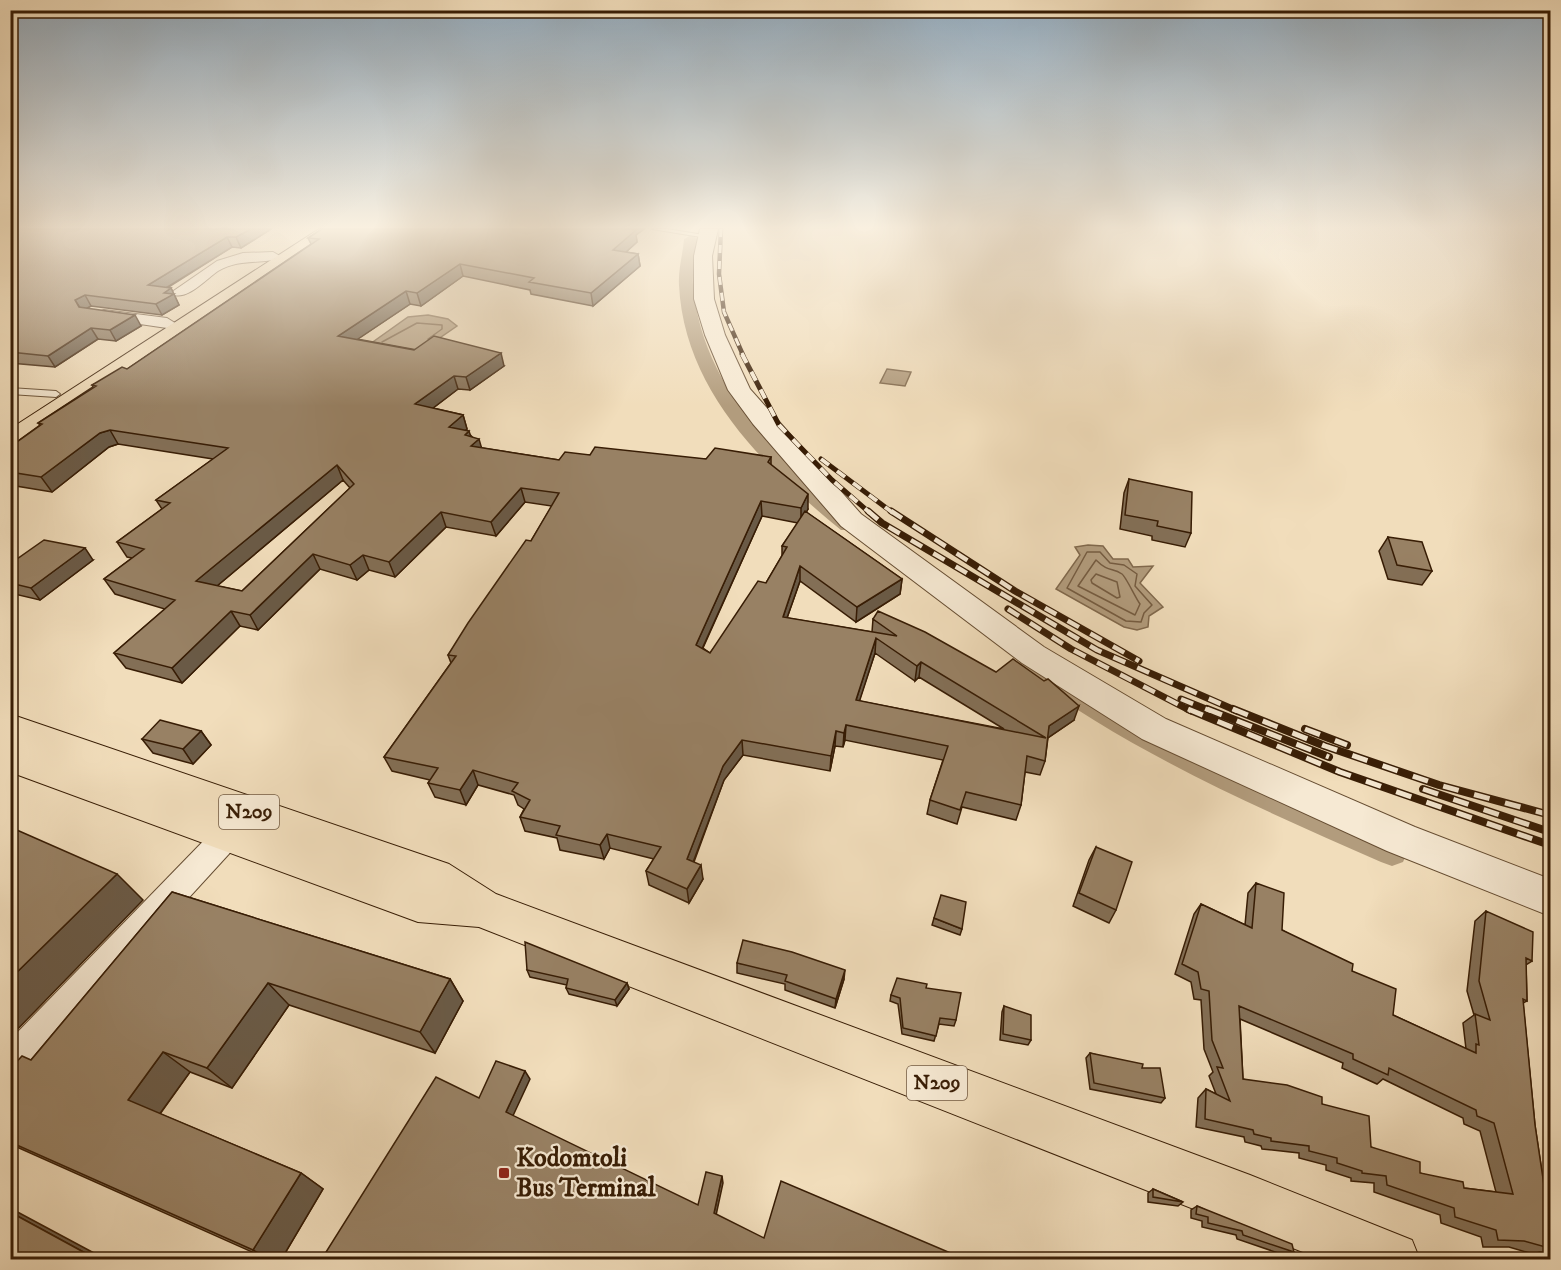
<svg xmlns="http://www.w3.org/2000/svg" width="1561" height="1270" font-family="'IM FELL DW Pica',serif">
  <rect width="100%" height="100%" fill="#f1ddbb"/>
  <filter id="stains"><feTurbulence type="fractalNoise" baseFrequency=".00333" numOctaves="4"/><feColorMatrix values="0 0 0 0 .2 0 0 0 0 .09 0 0 0 0 .02 0 0 0 .5 -.17"/></filter>
  <radialGradient id="worn" r=".72"><stop offset=".6" stop-color="#630" stop-opacity="0"/><stop offset="1" stop-color="#630" stop-opacity=".3"/></radialGradient>
  <g fill="#b29c7d" stroke="#81694d" stroke-width="1.5">
    <polygon points="428,315 448,319 457,326 431,344 425,352 370,344 408,317"/>
    <polygon points="887,369 911,372 905,386 880,383"/>
    <polygon points="1088,545 1103,546 1113,559 1128,559 1133,567 1153,566 1140,583 1163,607 1149,616 1148,627 1137,630 1124,627 1056,589 1080,555 1075,547"/>
  </g>
  <g fill="none" stroke-linecap="round" stroke-linejoin="round">
    <g stroke="#755c41" stroke-width="1.5">
      <polyline points="382,342 417,323 442,325 442,329 428,339"/>
      <polygon points="1087,552 1100,552 1110,563 1124,565 1137,574 1135,586 1152,605 1144,613 1141,622 1126,621 1067,588"/>
      <path d="M1096 560C1109 573 1112 567 1122 574 1126 577 1135 597 1140 604L1135 615 1078 586Z"/>
      <polygon points="1096,574 1117,582 1120,597 1117,598 1092,583 1091,580"/>
    </g>
    <g fill="#b29c7d" fill-rule="evenodd">
      <path d="M691 235 698 239C696 254 692 270 693 285 702 388 779 460 855 520L859 525 855 530H841C764 467 684 390 679 285 678 269 683 254 684 239Z"/>
      <path d="M1030 656 1039 659 1081 688 1169 740 1261 784 1403 844 1407 853 1403 862 1392 866 1381 862C1256 807 1132 753 1021 671L1018 665 1021 659Z"/>
    </g>
    <defs>
      <g id="service">
        <polygon points="652,229 667,229 710,236 707,238"/>
        <polygon points="10,388 56,391 60,394 56,397 10,394"/>
      </g>
      <g id="minor">
        <path d="M273 252 280 256 278 259C257 264 238 259 218 271 206 279 189 299 174 295L172 292 217 261 243 253Z"/>
        <polygon points="104,310 167,318 175,323 167,328 99,318 96,315 99,312"/>
        <polygon points="228,822 238,826 243,835 238,844 23,1079 10,1084 10,1040 218,826"/>
      </g>
      <polygon id="tertiary" points="700,229 718,229 712,256 714,299 725,335 750,389 861,514 1044,647 1166,719 1415,827 1550,879 1550,916 1387,851 1142,739 1022,663 841,526 753,424 728,390 705,335 694,299 694,256"/>
      <g id="trunk">
        <polygon points="319,229 340,229 19,446 10,449 10,429"/>
        <polygon points="10,714 449,864 496,894 1250,1175 1392,1232 1412,1240 1420,1260 1323,1260 479,927 418,922 10,772"/>
      </g>
    </defs>
    <use href="#service" stroke="#664d32" stroke-width="2"/>
    <use href="#minor" stroke="#664d32" stroke-width="2"/>
    <use href="#tertiary" stroke="#664d32" stroke-width="2"/>
    <use href="#trunk" stroke="#381d05" stroke-width="2"/>
    <use href="#service" fill="#f6e9d3" fill-rule="evenodd"/>
    <use href="#minor" fill="#f6e9d3" fill-rule="evenodd"/>
    <use href="#tertiary" fill="#f6e9d3" fill-rule="evenodd"/>
    <use href="#trunk" fill="#f1ddbb" fill-rule="evenodd"/>
    <defs>
      <polyline id="rail-far3" points="721,229 719,274 724,312 743,355"/>
      <g id="rail-far2">
        <polyline points="742,354 779,425 832,480 870,513"/>
        <polyline points="821,459 893,513"/>
      </g>
      <g id="rail-far1">
        <polyline points="868,511 882,523 1097,650 1237,711"/>
        <polyline points="891,511 1015,591 1139,661"/>
        <polyline points="1008,609 1071,649 1191,711"/>
        <polyline points="1181,699 1211,711"/>
      </g>
      <g id="rail">
        <polyline points="1188,709 1340,772 1550,845"/>
        <polyline points="1207,709 1329,757"/>
        <polyline points="1233,709 1325,746 1439,785 1550,815"/>
        <polyline points="1305,729 1347,745"/>
        <polyline points="1423,789 1550,832"/>
      </g>
    </defs>
    <use href="#rail-far3" stroke="#381d05" stroke-width="4.5"/>
    <use href="#rail-far2" stroke="#381d05" stroke-width="5"/>
    <use href="#rail-far1" stroke="#381d05" stroke-width="7"/>
    <use href="#rail" stroke="#381d05" stroke-width="8"/>
    <use href="#rail-far3" stroke="#f6e9d3" stroke-width="3" stroke-dasharray="8" stroke-linecap="butt"/>
    <use href="#rail-far2" stroke="#f6e9d3" stroke-width="4" stroke-dasharray="10" stroke-linecap="butt"/>
    <use href="#rail-far1" stroke="#f6e9d3" stroke-width="4.5" stroke-dasharray="13" stroke-linecap="butt"/>
    <use href="#rail" stroke="#f6e9d3" stroke-width="5" stroke-dasharray="16" stroke-linecap="butt"/>
  </g>
  <g fill="#836f56" stroke="#381d05" stroke-width="1.5" fill-rule="evenodd">
    <polygon points="10,229 271,229 241,248 232,247 167,288 171,288 179,305 162,315 91,306 87,308 141,326 116,341 98,339 55,367 10,363"/>
    <path d="M322 229H644L636 235 637 242 626 252 638 254 640 266 593 306 531 294 530 290 463 276 421 306 410 304 357 339 504 366 470 390 458 389 433 408 463 415 467 429 466 430 482 448 559 460 590 455 706 459 771 457V465L808 509 806 512 902 579 900 594 856 622 800 581 787 618 872 632 873 619 1074 720 1048 738 1045 761 1040 775 1025 772 1021 805 1016 820 962 807 957 824 927 814 930 800 943 760 845 740 843 747 835 746 830 771 743 755 724 780 694 862 703 879 689 903 649 885 646 871 654 859 610 848 604 859 560 850 557 838 525 831 520 817 524 809 518 805 514 795 478 785 466 805 435 797 428 783 430 780 392 771 384 757 451 663 448 655 531 541 552 506 525 502 496 536 446 527 395 577 369 570 357 580 320 569 258 630 240 626 182 683 126 668 114 653 165 609 115 594 104 579 132 558 127 557 117 542 162 509 156 500 213 459 118 444 109 447 52 492 10 485V447L40 425 38 423 93 387 92 385 127 369 311 244 308 238ZM343 480 350 488 242 591 217 586ZM762 516 798 523 782 546V556L766 583 710 653 703 648ZM875 653 915 681 919 677 1004 729 859 701Z"/>
    <polygon points="1129,479 1191,533 1185,547 1152,540 1152,536 1120,529 1124,493"/>
    <polygon points="1388,537 1432,571 1422,585 1388,579 1379,551"/>
    <polygon points="93,560 40,600 10,593 10,564"/>
    <polygon points="201,731 211,745 193,764 153,753 142,739"/>
    <polygon points="1096,847 1116,910 1109,923 1073,906 1089,860"/>
    <path d="M1256 883 1282 930 1352 971 1393 1015 1466 1049 1463 1023 1474 1015 1467 991 1475 921 1486 911 1532 961 1526 965 1527 1001 1523 1003 1535 1125 1545 1192 1551 1194V1255L1540 1252 1533 1254 1509 1247H1483L1481 1237 1441 1223 1440 1215 1374 1192V1183L1351 1181V1178L1326 1170V1165L1299 1158V1153L1262 1149 1261 1146 1245 1142 1244 1137 1196 1127 1198 1098 1206 1089 1216 1094 1209 1076 1213 1072 1204 1049 1201 1000 1194 999 1191 982 1175 974 1194 914 1201 904 1245 925 1248 893ZM1240 1019 1343 1063 1342 1068 1377 1084 1383 1079 1463 1118 1464 1124 1480 1131 1496 1192 1464 1188 1420 1173 1371 1147 1322 1104 1243 1079Z"/>
    <polygon points="172,892 450,979 463,1001 435,1053 289,1005 232,1088 190,1072 160,1114 301,1173 323,1189 281,1260 270,1260 10,1144 10,1069 31,1060"/>
    <polygon points="934,918 962,929 960,935 932,925"/>
    <polygon points="737,963 844,979 835,1008 785,990 785,984 737,973"/>
    <polygon points="527,970 627,983 629,989 617,1006 569,994 566,988 567,985 530,977"/>
    <polygon points="926,988 956,1020 954,1026 939,1024 934,1041 902,1034 898,1004 890,1001 891,995"/>
    <polygon points="1004,1006 1031,1040 1028,1045 1000,1040 1002,1012"/>
    <polygon points="1090,1053 1142,1068 1165,1098 1161,1103 1090,1089 1086,1058"/>
    <polygon points="1153,1189 1183,1202 1178,1206 1148,1202 1148,1193"/>
    <polygon points="1197,1206 1294,1252 1287,1256 1237,1239 1236,1235 1202,1227 1202,1221 1191,1218 1191,1210"/>
  </g>
  <g fill="#6a5a46" stroke="#381d05" stroke-width="1.5">
    <polygon points="251,229 271,229 241,248 236,237"/>
    <polygon points="628,229 644,229 636,235 637,242 615,262 613,250"/>
    <polygon points="227,237 232,247 153,296 148,285"/>
    <polygon points="638,254 640,266 593,306 591,293"/>
    <polygon points="460,264 463,276 421,306 417,293"/>
    <polygon points="171,288 179,305 162,315 156,304 164,293"/>
    <polygon points="406,291 410,304 343,349 338,336"/>
    <polygon points="85,295 91,306 82,311 75,300"/>
    <polygon points="135,315 141,326 116,341 110,330"/>
    <polygon points="91,328 98,339 55,367 48,356"/>
    <polygon points="501,353 504,366 470,390 466,377"/>
    <polygon points="454,376 458,389 420,418 415,404"/>
    <polygon points="463,415 467,429 454,441 449,427"/>
    <polygon points="110,430 118,444 109,447 52,492 41,477 100,433"/>
    <polygon points="469,431 473,444 479,439 483,453 475,460 465,435"/>
    <polygon points="337,465 343,480 205,596 196,581"/>
    <polygon points="521,488 525,502 496,536 491,522"/>
    <polygon points="808,494 808,509 801,523 801,508"/>
    <polygon points="761,501 762,516 697,660 696,645"/>
    <polygon points="441,512 446,527 395,577 389,562"/>
    <polygon points="85,548 93,560 40,600 31,588"/>
    <polygon points="313,554 320,569 258,630 250,615"/>
    <polygon points="363,555 369,570 357,580 350,565"/>
    <polygon points="800,566 800,581 782,632 783,617"/>
    <polygon points="902,579 900,594 856,622 857,607"/>
    <polygon points="231,611 240,626 182,683 172,668"/>
    <polygon points="876,638 875,653 855,715 856,700"/>
    <polygon points="921,662 919,677 915,681 917,666"/>
    <polygon points="1079,706 1074,720 1046,739 1049,726"/>
    <polygon points="846,725 845,740 843,747 844,733"/>
    <polygon points="201,731 211,745 193,764 183,749"/>
    <polygon points="836,731 835,746 830,771 831,756"/>
    <polygon points="742,740 743,755 724,780 689,873 687,859 723,766"/>
    <polygon points="473,770 478,785 466,805 460,790"/>
    <polygon points="607,834 610,848 604,859 600,845"/>
    <polygon points="701,865 703,879 689,903 687,889"/>
    <polygon points="117,874 143,900 10,1037 10,979"/>
    <polygon points="845,970 844,979 835,1008 836,999"/>
    <polygon points="450,979 463,1001 435,1053 420,1032"/>
    <polygon points="268,983 289,1005 232,1088 207,1068"/>
    <polygon points="627,983 629,989 617,1006 615,1000"/>
    <polygon points="163,1052 190,1072 156,1119 128,1100"/>
    <polygon points="525,1071 530,1079 511,1120 506,1112"/>
    <polygon points="301,1173 323,1189 281,1260 271,1260 253,1250"/>
    <polygon points="722,1176 723,1183 715,1220 714,1213"/>
    <polygon points="10,1208 107,1260 98,1260 10,1212"/>
  </g>
  <g fill="#988164" stroke="#381d05" stroke-width="1.5" fill-rule="evenodd">
    <polygon points="10,229 251,229 236,237 227,237 148,285 171,288 164,293 174,294 156,304 85,295 75,300 79,307 135,315 110,330 91,328 48,356 10,352"/>
    <path d="M322 229H628L636 230 613 250 638 254 591 293 529 282 534 278 460 264 417 293 406 291 338 336 414 350 434 336 501 353 466 377 454 376 415 404 463 415 449 427 469 431 465 435 479 439 471 446 559 460 565 452 590 455 595 447 706 459 715 448 771 457 768 462 808 494 801 508 761 501 696 645 710 653 758 581 766 583 787 547 782 546 805 511 902 579 857 607 800 566 783 617 897 636 873 619 878 611 925 632 996 672 1013 659 1044 681 1048 679 1079 706 1049 726 1045 761 1027 756 1021 805 966 792 960 810 930 800 948 746 846 725 844 733 836 731 831 756 742 740 723 766 687 859 701 865 687 889 646 871 661 847 607 834 600 845 556 835 560 826 520 817 530 800 512 791 518 783 473 770 460 790 428 783 438 768 384 757 456 656 448 655 468 623 526 540 531 541 559 493 521 488 491 522 441 512 389 562 363 555 350 565 313 554 250 615 231 611 172 668 114 653 175 600 104 579 144 549 117 542 170 503 156 500 228 448 110 430 100 433 41 477 10 472V447L42 424 38 423 96 386 92 385 122 367 127 369 319 239 308 238ZM337 465 354 484 242 591 196 581ZM876 638 917 666 921 662 1046 738 856 700Z"/>
    <polygon points="1129,479 1192,492 1191,533 1157,526 1158,521 1125,515"/>
    <polygon points="1388,537 1422,542 1432,571 1397,565"/>
    <polygon points="44,540 85,548 31,588 10,583 10,564"/>
    <polygon points="160,720 201,731 183,749 142,739"/>
    <polygon points="10,827 117,874 10,979"/>
    <polygon points="1096,847 1132,862 1116,910 1079,893"/>
    <path d="M1256 883 1284 893 1282 930 1353 964 1352 971 1396 989 1393 1015 1476 1053V1044L1479 1045 1475 1014 1490 1020 1479 981 1486 911 1533 932 1532 961 1526 958 1527 1001 1523 999 1535 1125 1545 1192 1551 1194V1244L1548 1243 1549 1248 1524 1241 1498 1240 1496 1230 1455 1217 1454 1208 1387 1185 1386 1176 1362 1173V1171L1337 1163V1158L1309 1151V1146L1271 1141V1138L1254 1134 1253 1130 1205 1119 1206 1089 1230 1101 1217 1067 1223 1068 1212 1040 1209 991 1201 989 1198 972 1182 964 1201 904 1252 928ZM1239 1006 1353 1054V1059L1388 1075 1389 1068 1476 1110 1477 1116 1494 1123 1513 1194 1464 1188 1463 1182 1420 1173V1162L1371 1147 1369 1116 1322 1104V1097L1287 1085 1243 1079Z"/>
    <polygon points="172,892 450,979 420,1032 268,983 207,1068 163,1052 128,1100 301,1173 253,1250 10,1142 10,1069 22,1056 31,1060"/>
    <polygon points="941,895 966,902 962,929 934,918"/>
    <polygon points="743,940 792,952 845,970 836,999 785,981 787,975 737,963"/>
    <polygon points="525,942 627,983 615,1000 566,988 568,979 527,970"/>
    <polygon points="897,978 927,984 926,988 961,993 956,1020 940,1018 936,1036 903,1028 900,998 891,995"/>
    <polygon points="1004,1006 1031,1015 1031,1040 1003,1034"/>
    <polygon points="1090,1053 1143,1064 1142,1068 1160,1068 1165,1098 1094,1083"/>
    <polygon points="496,1061 525,1071 506,1112 698,1205 706,1172 722,1176 714,1213 764,1238 781,1181 967,1260 321,1260 436,1077 479,1098"/>
    <polygon points="1153,1189 1183,1202 1153,1197"/>
    <polygon points="1197,1206 1292,1244 1294,1252 1243,1235 1242,1231 1208,1223 1208,1217 1196,1214"/>
    <polygon points="10,1212 98,1260 10,1260"/>
  </g>
  <linearGradient id="sky" x2="0" y2="1"><stop stop-color="#92aabd"/><stop offset="0.56" stop-color="#f9f0e0"/><stop offset="1" stop-color="#f9f0e0" stop-opacity="0"/></linearGradient>
  <rect width="1561" height="406" fill="url(#sky)"/>
  <rect fill="#8f2418" stroke="#f6e9d3" stroke-width="2" x="498" y="1167" width="12" height="12" rx="3"/>
  <g text-anchor="middle" dominant-baseline="central" stroke-width="4.5" stroke-linejoin="round" paint-order="stroke">
    <g fill="#f6e9d3" stroke="#715a43" stroke-width="1.5">
      <rect x="219" y="795" width="60" height="34" rx="4.5"/>
      <rect x="907" y="1066" width="60" height="34" rx="4.5"/>
    </g>
    <g font-size="20" font-weight="bold" fill="#381d05">
      <text x="249" y="812">N209</text>
      <text x="937" y="1083">N209</text>
    </g>
    <g font-size="26" font-weight="bold" fill="#381d05" stroke="#f6e9d3" text-anchor="start">
      <text x="516" y="1158">Kodomtoli<tspan x="516" dy="30">Bus Terminal</tspan></text>
    </g>
  </g>
  <rect width="1561" height="1270" fill="none" stroke="#f1ddbb" stroke-width="36"/>
  <rect x="12" y="12" width="1537" height="1246" fill="none" stroke="#381d05" stroke-width="3"/>
  <rect x="18" y="18" width="1525" height="1234" fill="none" stroke="#381d05" stroke-width="1.5"/>
  <rect width="100%" height="100%" filter="url(#stains)"/>
  <rect width="100%" height="100%" fill="url(#worn)"/>
</svg>
